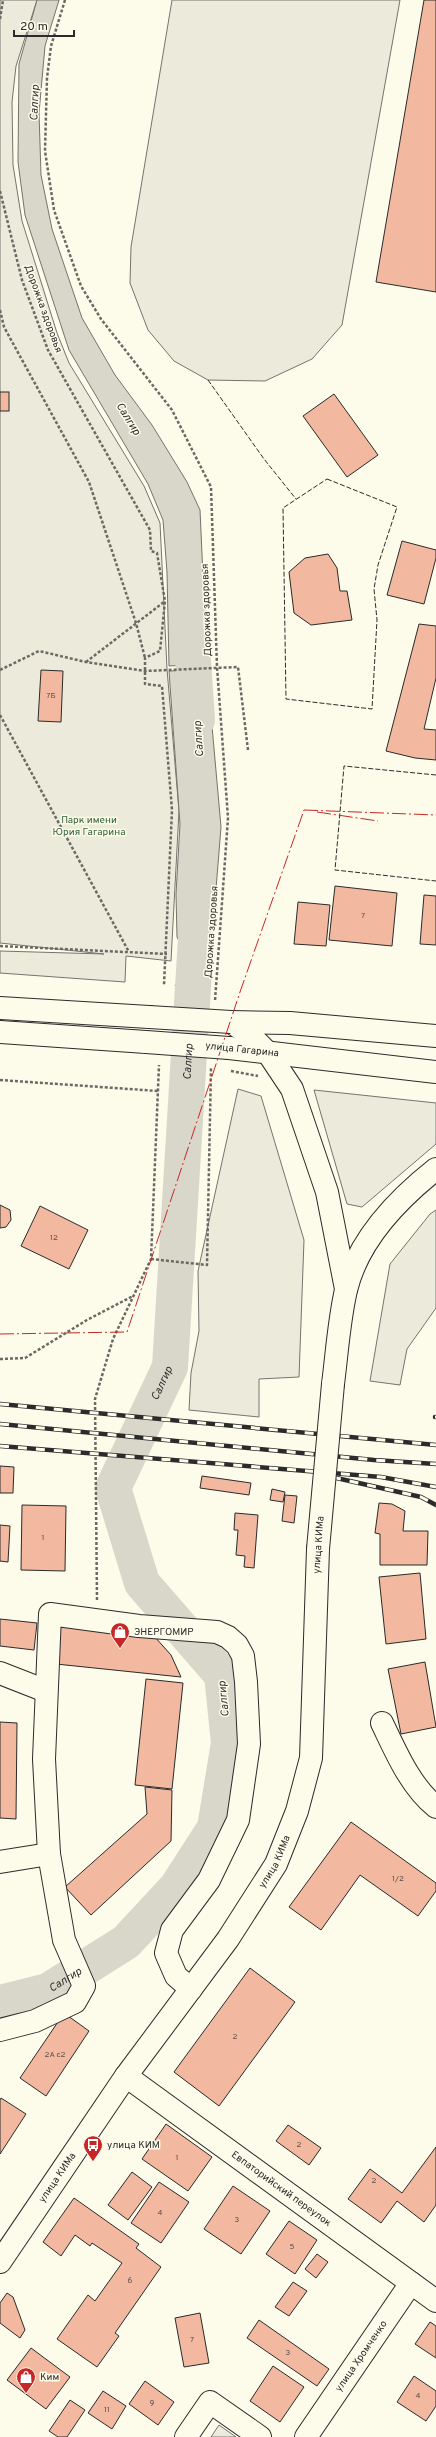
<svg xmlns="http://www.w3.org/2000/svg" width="436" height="2437" font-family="Overpass,sans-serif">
  <rect width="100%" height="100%" fill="#fdfbea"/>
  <g fill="#ecebdb" stroke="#74746e">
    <polygon points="0,0 37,0 16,66 12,102 13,165 22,221 57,333 69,363 144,486 160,523 167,669 179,811 171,961 126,956 125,982 0,973 0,951 104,954 0,943"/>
    <polygon points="172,0 400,0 342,325 312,359 265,381 208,380 174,361 148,330 130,283 131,247"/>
    <polygon points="238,1089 261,1096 304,1240 299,1377 259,1379 259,1417 189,1410 191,1373 199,1331 198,1271"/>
    <polygon points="314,1090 436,1103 436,1144 362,1207 347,1204"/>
    <polygon points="436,1210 436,1308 407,1349 400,1385 370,1381 390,1264 430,1214"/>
    <polygon points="219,2425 236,2437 211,2437"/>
  </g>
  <g fill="#d8d7c9" stroke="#74746e">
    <polygon points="37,0 59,0 45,46 39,113 41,175 52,229 82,318 115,375 152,425 187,482 200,510 207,664 169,666 167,572 163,520 148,484 69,350 25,215 18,162 19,64"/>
    <polygon points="207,670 221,827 208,988 175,986 184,968 186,956 177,937 176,894 180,824 169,671"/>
  </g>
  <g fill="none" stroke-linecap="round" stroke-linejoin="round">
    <g stroke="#d8d7c9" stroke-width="36">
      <polyline points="190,615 197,720"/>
      <path id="s1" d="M0 2003 48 1991 126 1942 177 1887 215 1828 229 1743 222 1675 142 1583 113 1488 170 1367 196 938"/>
    </g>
  </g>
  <g fill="#f2b8a0" stroke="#2b2b2b">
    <polygon points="424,0 436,0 436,292 376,282"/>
    <rect x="0" y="392" width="9" height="19"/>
    <polygon points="334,394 378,455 347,477 303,416"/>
    <polygon points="402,541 436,550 436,558 424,604 387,595"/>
    <polygon points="328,554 337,568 340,591 347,591 352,620 311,625 294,613 289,572 305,558"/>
    <polygon points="419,624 436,626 436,678 424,729 436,730 436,760 415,758 386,751"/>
    <polygon points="41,670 63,671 61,722 38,721"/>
    <polygon points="335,886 397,893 392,946 329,940"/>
    <polygon points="424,895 436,896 436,945 420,944"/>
    <polygon points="298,902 330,905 326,946 294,944"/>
    <polygon points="0,1205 10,1210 11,1220 6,1227 0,1228"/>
    <polygon points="40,1206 88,1230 69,1269 21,1246"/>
    <polygon points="0,1466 14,1467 13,1493 0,1493"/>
    <polygon points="202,1476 251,1483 249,1495 200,1488"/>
    <polygon points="272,1489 285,1492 283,1502 270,1500"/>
    <polygon points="285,1495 297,1496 294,1523 282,1521"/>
    <polygon points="379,1503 392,1504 405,1511 403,1531 428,1531 427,1565 380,1565 380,1534 375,1533"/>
    <polygon points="22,1505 66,1506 65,1571 21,1570"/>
    <polygon points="235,1513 258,1515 254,1568 244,1567 245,1556 236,1555 238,1530 234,1530"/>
    <polygon points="0,1525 10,1526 8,1562 0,1561"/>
    <polygon points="420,1573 426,1639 386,1644 379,1577"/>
    <polygon points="0,1619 37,1623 34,1650 0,1646"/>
    <polygon points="61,1625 154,1636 171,1655 181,1677 56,1664"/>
    <polygon points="425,1662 436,1727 401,1734 388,1669"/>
    <polygon points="146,1679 183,1683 172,1789 135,1785"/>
    <polygon points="0,1722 17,1723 16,1819 0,1818"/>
    <polygon points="145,1787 172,1790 171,1841 91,1915 65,1887 147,1814"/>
    <polygon points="351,1822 436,1883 436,1891 418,1916 360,1875 321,1930 289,1907"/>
    <polygon points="250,1968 295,2002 219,2106 174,2072"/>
    <polygon points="64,2013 89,2031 46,2096 20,2078"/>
    <polygon points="1,2098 26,2114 0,2154 0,2100"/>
    <polygon points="166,2124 212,2157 188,2191 142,2159"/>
    <polygon points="288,2125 321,2148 309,2165 276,2141"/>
    <polygon points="436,2147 436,2205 424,2222 397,2201 381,2223 348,2199 370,2169 402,2193"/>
    <polygon points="132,2172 152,2187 128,2220 108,2205"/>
    <polygon points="159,2182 189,2202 161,2243 131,2223"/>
    <polygon points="233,2186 270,2211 241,2254 204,2229"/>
    <polygon points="74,2198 139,2244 136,2248 161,2267 115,2333 119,2336 97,2367 57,2339 88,2295 95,2301 122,2263 92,2243 90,2246 75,2235 61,2256 43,2242"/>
    <polygon points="289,2221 317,2240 295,2274 266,2254"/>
    <polygon points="317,2254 328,2262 316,2278 305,2269"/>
    <polygon points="293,2282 307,2291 289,2316 275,2307"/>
    <polygon points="7,2293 13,2297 25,2330 20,2338 0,2323 0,2303"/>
    <polygon points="200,2313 209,2363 184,2367 175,2318"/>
    <polygon points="259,2320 329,2369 317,2386 247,2338"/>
    <polygon points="430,2322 436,2326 436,2358 415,2344"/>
    <polygon points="31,2348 70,2377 46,2409 7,2380"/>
    <polygon points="273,2366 304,2387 280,2422 250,2401"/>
    <polygon points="414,2376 436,2391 436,2406 426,2421 397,2402"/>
    <polygon points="145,2381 174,2402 158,2425 129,2404"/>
    <polygon points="103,2391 126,2406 112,2429 88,2413"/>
    <polygon points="70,2400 85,2410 67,2437 58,2437 49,2431"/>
  </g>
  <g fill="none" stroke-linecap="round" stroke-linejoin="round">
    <defs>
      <g id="minor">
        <polyline points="0,1673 46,1691"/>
        <path d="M382 1723C396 1752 410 1786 436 1807"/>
        <polyline points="0,1862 49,1854"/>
        <polyline points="0,2030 35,2021 75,2002 84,1986 64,1940 49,1854 44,1759 50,1614 139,1626 217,1632 228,1637 237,1645 243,1656 246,1682 249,1744 238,1820 209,1880 172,1930 166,1953 176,1976 191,1989"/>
        <path id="s2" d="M126 2076 436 2301"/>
        <polyline points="186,2437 210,2402 260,2437"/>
        <path id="s3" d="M306 2437 411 2283"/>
      </g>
      <g id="major">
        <polyline points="0,1008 149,1017"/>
        <polyline points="231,1022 251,1036 268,1053 292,1089 327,1192 346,1289"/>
        <polyline points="231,1022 290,1023 436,1036"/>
        <polyline points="0,1032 146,1042"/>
        <polyline points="229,1048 436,1072"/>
        <path d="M333 1384C337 1353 339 1320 346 1290 358 1240 398 1199 436 1169"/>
        <path id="s4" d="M0 2262 126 2076 228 1939 276 1864 297 1811 311 1758 318 1549"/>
      </g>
    </defs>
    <use href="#minor" stroke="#2b2b2b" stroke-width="24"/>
    <use href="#major" stroke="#2b2b2b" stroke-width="24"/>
    <g stroke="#6a6964" stroke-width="2.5" stroke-dasharray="3 2" stroke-linecap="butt">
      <polyline points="65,0 51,46 47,78 45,151 54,210 81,286 101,319 172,410 211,487 217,667 228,818 215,1001"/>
      <polyline points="0,19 3,0"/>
      <polyline points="0,191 22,280 48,350 150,530 151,551 157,553 165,601 160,651 145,658 145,684 162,686 172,810 164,985"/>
      <polyline points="0,310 4,327 89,482 136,623 145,658"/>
      <polyline points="86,662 164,602"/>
      <polyline points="0,670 39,651 86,662 145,671 238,667 248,750"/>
      <polyline points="0,715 129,952"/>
      <polyline points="0,946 167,954"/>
      <polyline points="231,1071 258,1076"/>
      <polyline points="0,1080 158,1091"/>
      <polyline points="151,1259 207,1265 211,1068"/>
      <polyline points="0,1359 25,1358 87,1320 133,1296"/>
      <polyline points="97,1600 95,1399 113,1339 151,1259 159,1065"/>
    </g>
    <use href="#minor" stroke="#fdfbea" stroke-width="22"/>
    <use href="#major" stroke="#fdfbea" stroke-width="22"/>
    <defs>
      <g id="rail">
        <polyline points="0,1404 436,1445"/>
        <polyline points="435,1417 436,1417"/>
        <polyline points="0,1424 374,1460 436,1464"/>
        <polyline points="0,1446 381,1477 436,1487"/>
        <polyline points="332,1477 421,1497 436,1505"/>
      </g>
    </defs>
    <use href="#rail" stroke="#2b2b2b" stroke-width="4.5"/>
    <use href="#rail" stroke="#fdfbea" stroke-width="3" stroke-dasharray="9" stroke-linecap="butt"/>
    <defs>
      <g id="major-bridge">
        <polyline points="149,1017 231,1022"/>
        <polyline points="146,1042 229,1048"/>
        <polyline points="318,1549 333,1384"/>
      </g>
    </defs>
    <use href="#major-bridge" stroke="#2b2b2b" stroke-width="24" stroke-linecap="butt"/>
    <use href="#major-bridge" stroke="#fdfbea" stroke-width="22"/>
    <g stroke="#2b2b2b" stroke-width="1" stroke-dasharray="5 2" stroke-linecap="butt">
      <polyline points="208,380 264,459 296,499"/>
      <polygon points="327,479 397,507 378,565 374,589 377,620 372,709 286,699 283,508"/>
      <polyline points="436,775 344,766 335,870 436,881"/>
    </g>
    <g stroke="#c62828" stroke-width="1" stroke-dasharray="14 3 2 3" stroke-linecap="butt">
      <polyline points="304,810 436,815"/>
      <polyline points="317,812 378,821"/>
      <polyline points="0,1334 127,1332 240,992 304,810"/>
    </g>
  </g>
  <defs>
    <symbol id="shop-pin" viewBox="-11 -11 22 30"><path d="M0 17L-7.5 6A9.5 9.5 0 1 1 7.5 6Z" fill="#c62828" stroke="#fdfbea"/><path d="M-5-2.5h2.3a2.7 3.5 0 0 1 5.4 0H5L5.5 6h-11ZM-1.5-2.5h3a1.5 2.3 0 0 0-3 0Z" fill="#fff"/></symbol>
    <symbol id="bus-pin" viewBox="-11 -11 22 30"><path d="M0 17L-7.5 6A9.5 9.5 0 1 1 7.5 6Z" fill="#c62828" stroke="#fdfbea"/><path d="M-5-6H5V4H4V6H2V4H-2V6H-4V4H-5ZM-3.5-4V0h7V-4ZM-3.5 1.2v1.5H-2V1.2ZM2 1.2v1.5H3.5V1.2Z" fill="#fff"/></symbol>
  </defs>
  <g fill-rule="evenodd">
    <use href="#shop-pin" x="109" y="1621" width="22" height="30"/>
    <use href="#bus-pin" x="82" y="2134" width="22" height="30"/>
    <use href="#shop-pin" x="15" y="2366" width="22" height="30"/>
  </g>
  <g text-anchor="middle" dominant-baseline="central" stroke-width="3" stroke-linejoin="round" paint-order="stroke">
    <g font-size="8" fill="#5d4e48">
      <text x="51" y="696">7Б</text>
      <text x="363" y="916">7</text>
      <text x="54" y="1238">12</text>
      <text x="43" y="1538">1</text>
      <text x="398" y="1879">1/2</text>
      <text x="235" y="2037">2</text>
      <text x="55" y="2055">2А с2</text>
      <text x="299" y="2145">2</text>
      <text x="177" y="2158">1</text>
      <text x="374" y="2181">2</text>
      <text x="160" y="2213">4</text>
      <text x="237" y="2220">3</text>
      <text x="292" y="2247">5</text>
      <text x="130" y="2281">6</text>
      <text x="192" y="2340">7</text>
      <text x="288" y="2353">3</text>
      <text x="418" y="2396">4</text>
      <text x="152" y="2403">9</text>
      <text x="107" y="2410">11</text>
    </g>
    <g font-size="10" fill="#2b2b2b" stroke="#fdfbea">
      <text transform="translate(43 309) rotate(70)">Дорожка здоровья</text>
      <text transform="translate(207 610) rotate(-92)">Дорожка здоровья</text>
      <text transform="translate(212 932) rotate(-86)">Дорожка здоровья</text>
      <text transform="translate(242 1050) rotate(6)">улица Гагарина</text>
      <text transform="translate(319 1545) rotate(-86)">улица КИМа</text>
      <text stroke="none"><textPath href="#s4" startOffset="486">улица КИМа</textPath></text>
      <text stroke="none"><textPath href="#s4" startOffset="102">улица КИМа</textPath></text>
      <text stroke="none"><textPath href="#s2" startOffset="192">Евпаторийский переулок</textPath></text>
      <text stroke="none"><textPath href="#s3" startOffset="98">улица Хромченко</textPath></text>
    </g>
    <g font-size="10" fill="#34623c" stroke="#fdfbea">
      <text x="89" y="820">Парк имени<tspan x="89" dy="12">Юрия Гагарина</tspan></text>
    </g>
    <g font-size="10" fill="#2b2b2b" stroke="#fdfbea" text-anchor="start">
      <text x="134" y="1632">ЭНЕРГОМИР</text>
      <text x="107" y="2145">улица КИМ</text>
      <text x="40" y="2377">Ким</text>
    </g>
    <g font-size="11" font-style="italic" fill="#2b2b2b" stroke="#fdfbea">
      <text transform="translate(35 103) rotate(-88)">Салгир</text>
      <text transform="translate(128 419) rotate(58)">Салгир</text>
      <text transform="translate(199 739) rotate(-94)">Салгир</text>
      <text stroke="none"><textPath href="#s1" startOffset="1102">Салгир</textPath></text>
      <text stroke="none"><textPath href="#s1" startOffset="778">Салгир</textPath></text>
      <text transform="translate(224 1699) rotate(-96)">Салгир</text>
      <text stroke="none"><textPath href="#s1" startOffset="70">Салгир</textPath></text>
    </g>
  </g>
  <path d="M14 30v6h60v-6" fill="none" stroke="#2b2b2b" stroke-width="2"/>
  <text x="20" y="30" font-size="12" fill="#2b2b2b" stroke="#fdfbea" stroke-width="3" paint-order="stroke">20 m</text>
</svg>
